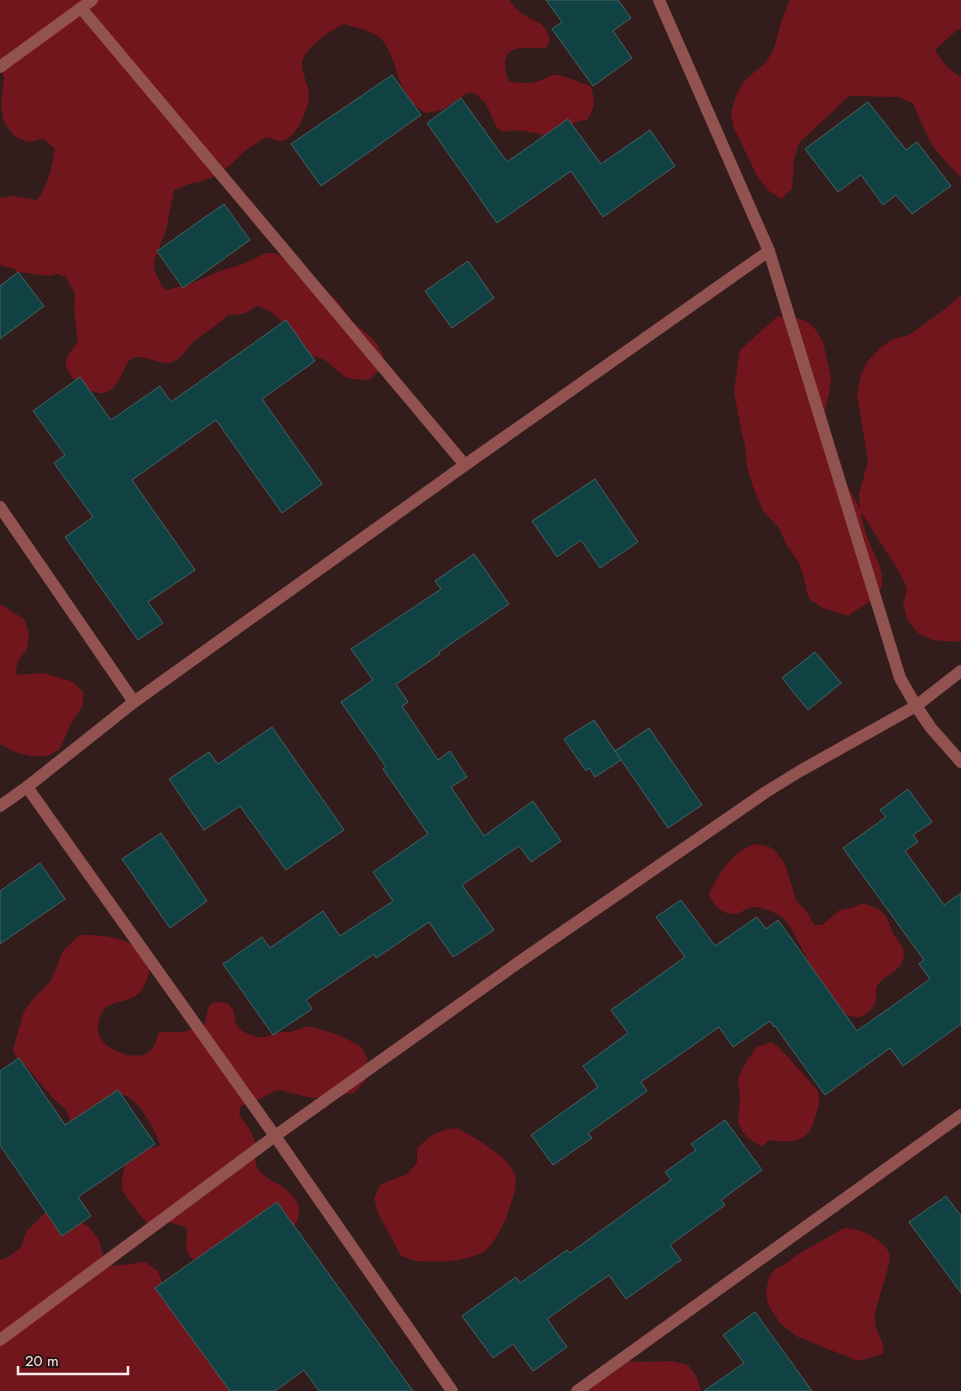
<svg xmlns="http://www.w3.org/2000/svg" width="961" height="1391" font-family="Jost,sans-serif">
  <rect width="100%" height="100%" fill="#331d1c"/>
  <g fill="#72161d">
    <path d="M0 0H509C513 5 518 11 524 15 538 24 544 20 550 40L547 47C537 50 529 47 519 48 501 51 503 69 509 81 520 84 534 84 544 79 547 78 549 76 551 75 564 74 578 82 590 86 596 98 595 110 587 120L579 121 551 136 518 130 502 132 496 126 486 104 475 93H467L442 110 426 113C393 96 401 59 380 38 373 31 354 27 344 24 330 31 310 44 303 59 299 69 308 83 309 93 310 106 296 140 281 141 277 141 270 138 266 137L246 150 229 166 215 176 200 182 191 183 174 190 166 230 154 261V269L161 285 166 290 190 284 220 271 243 264 266 253H274L296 261 337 301 352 321 375 341 383 355 381 369 369 380 353 379 345 377 325 360 301 352C290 334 279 310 257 306L244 314 228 315C217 326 204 333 192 343 186 349 181 359 173 362 160 368 141 349 129 361 127 363 126 366 125 368 120 377 117 388 107 392 93 398 63 376 66 361 67 354 74 348 78 342L74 310 75 294 66 277 58 274 50 276 18 272 14 269 0 265V198L14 196 37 200C48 186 52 167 55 149L44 139 28 142 14 136 4 122 1 105 4 76 0 70Z"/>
    <path d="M790 0H961V28L957 30 935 50C942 62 949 70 961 77V178L933 147 919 118 913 103 898 97 849 96 799 143 794 159 792 189 781 199 768 190 757 176 734 128 731 113 736 96 743 82 767 61 774 48 782 19Z"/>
    <path d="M961 295V642L932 640 918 633 907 619 903 604 907 589 900 573 861 512C862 522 865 532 869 542 875 557 891 581 876 596 868 605 857 608 848 616L823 608 810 600 807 593 804 578 799 563 786 544 779 528 763 511 752 484 747 467 745 445 741 429 734 391 740 350 777 317 786 316 801 319 809 323 815 329 823 342 831 377 829 394 823 418 839 470 860 509 859 494 868 461 857 394 861 375 867 362 880 348 893 339 909 335 945 309Z"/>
    <path d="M0 604 24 619 29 634 27 649 18 661 15 675 44 673 73 682 84 693 82 707 72 722 59 750C54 752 49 756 44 756 28 758 13 752 0 744Z"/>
    <path d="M755 844 770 847 776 852 785 864 796 900 807 912 814 925H822L840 910 855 907 862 903C868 905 878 908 883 913 888 918 890 926 893 933 898 941 907 950 903 960 899 972 886 975 879 983 873 990 879 998 874 1005 871 1010 863 1018 856 1017 842 1016 818 998 805 991L813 969 811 967C805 955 791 924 782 917 777 913 759 906 753 907 748 908 743 911 739 913 724 917 715 907 709 895 713 883 729 859 740 851 744 848 750 846 755 844Z"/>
    <path d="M81 935C99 935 119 936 135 946 141 949 146 958 151 963 149 973 147 984 140 992 126 1008 99 994 98 1029 97 1048 135 1063 149 1052 155 1048 157 1038 159 1032H184L205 1024 208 1008 213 1002H220L228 1004 233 1009 236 1024 242 1031 256 1037H265L281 1032H290L305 1027H312L336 1034 359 1045 363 1050 367 1057V1065L365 1081 354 1093 312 1098 279 1090 272 1092 264 1097 241 1106 239 1114C244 1123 252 1131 255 1141 258 1149 253 1158 257 1167 263 1178 272 1180 281 1186 295 1196 305 1207 295 1225 293 1228 287 1232 284 1235L197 1263C181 1251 188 1244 187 1228 182 1226 177 1224 172 1223 165 1222 155 1227 148 1223 144 1221 123 1194 122 1189 120 1180 126 1169 125 1158L139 1144 153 1148 160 1146C158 1133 137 1096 123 1095 121 1094 118 1096 115 1096L72 1124 66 1110 53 1098 19 1058 16 1057 13 1050 24 1011 34 998 51 981 63 951 75 939Z"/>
    <path d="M771 1042 777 1046 787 1056 818 1091C820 1101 819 1105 816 1114 814 1119 814 1124 811 1129 803 1144 783 1142 769 1140L762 1147 748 1138 742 1131 738 1122 740 1098 738 1081 740 1074 747 1060 757 1047Z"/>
    <path d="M457 1128C473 1137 511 1157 515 1176 518 1187 512 1199 509 1210 505 1222 498 1236 489 1247 476 1262 435 1263 416 1261 411 1260 406 1257 401 1256L378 1213 374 1198 380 1185 407 1174 417 1163V1148C432 1135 437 1130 457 1128Z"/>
    <polygon points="48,1210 76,1219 89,1227 99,1240 103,1255 114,1266 145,1262 158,1271 164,1287 188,1327 194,1342 276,1391 0,1391 0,1260 9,1257 21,1247 26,1232"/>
    <path d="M844 1228C855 1228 867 1232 876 1239 881 1243 887 1247 889 1253 892 1264 876 1302 875 1317 873 1331 886 1339 883 1354L858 1361 796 1336 780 1323 770 1308 767 1300 766 1291 770 1275 776 1269 784 1265 797 1255Z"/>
    <polygon points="626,1361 641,1362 672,1361 688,1365 696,1376 701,1391 583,1391"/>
  </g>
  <g fill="#104244" stroke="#456365">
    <polygon points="546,0 618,0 631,18 613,31 632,58 593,86 552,29 562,22"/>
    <polygon points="392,75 421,115 321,186 291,144"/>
    <polygon points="461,98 507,162 568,119 601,164 650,130 675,166 603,217 571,171 497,223 427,123"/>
    <polygon points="868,102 906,150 917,142 951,186 912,214 896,195 883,205 861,175 838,192 805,149"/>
    <polygon points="224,204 250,240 183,288 157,251"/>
    <polygon points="468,261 494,298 452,328 425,291"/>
    <polygon points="18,272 44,306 0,339 0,286"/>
    <polygon points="286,320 315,361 262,399 322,484 282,513 216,420 132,480 195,570 148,602 163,623 138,640 65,537 93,517 54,463 65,455 33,411 80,377 111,420 160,386 171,402"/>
    <polygon points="595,479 638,542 600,568 581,540 557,557 532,521"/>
    <polygon points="474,554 509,604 439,652 440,654 396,684 408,702 402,706 438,760 450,751 467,777 451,787 484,836 533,801 561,841 531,862 519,846 462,885 494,930 453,957 429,922 376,958 374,954 306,1000 312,1009 273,1035 223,964 262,937 270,948 323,911 340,936 393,901 373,872 428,834 383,769 386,767 341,702 373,680 351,649 441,589 435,581"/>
    <polygon points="815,652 841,683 808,710 782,678"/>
    <polygon points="594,720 621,760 595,777 589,768 586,771 564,739"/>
    <polygon points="272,727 344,830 286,870 240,806 204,830 169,779 209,752 218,764"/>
    <polygon points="649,728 702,805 668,828 615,751"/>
    <polygon points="908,789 932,822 913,835 918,842 905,851 944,905 961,893 961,1024 903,1066 890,1048 825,1095 775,1026 774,1027 770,1021 733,1047 719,1027 641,1082 647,1091 588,1133 592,1138 553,1165 531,1135 598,1087 583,1066 628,1033 611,1010 685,957 656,917 681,900 715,946 757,917 766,929 778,920 857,1031 930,979 919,964 924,960 843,848 886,817 880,810"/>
    <polygon points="161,833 207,901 170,928 122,859"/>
    <polygon points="40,863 65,899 0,944 0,891"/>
    <polygon points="19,1058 65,1125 118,1090 155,1144 78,1197 91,1216 62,1236 0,1145 0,1071"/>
    <polygon points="725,1120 762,1170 721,1200 725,1205 670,1245 681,1260 626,1299 609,1275 547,1319 567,1347 533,1371 513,1344 493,1358 462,1316 516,1277 520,1283 567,1250 570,1253 671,1180 665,1172 696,1150 691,1144"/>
    <polygon points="946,1196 961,1216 961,1293 909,1222"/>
    <polygon points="277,1202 413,1391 319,1391 304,1370 275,1391 230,1391 155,1288"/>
    <polygon points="755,1312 812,1391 704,1391 744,1363 723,1335"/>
  </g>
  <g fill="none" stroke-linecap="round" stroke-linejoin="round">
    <g stroke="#915250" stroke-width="12">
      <polyline points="81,8 465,465"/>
      <polyline points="0,67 92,0"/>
      <polyline points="0,507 134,702"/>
      <polyline points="27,787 275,1136 452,1391"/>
      <polyline points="0,806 27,787 134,702 465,465 769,251"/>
      <polyline points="0,1340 275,1136 522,960 766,792 800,771 916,706 961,671"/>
      <polyline points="577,1391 961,1115"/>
    </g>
    <polyline stroke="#915250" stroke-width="12" points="659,0 769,251 900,678 916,706 931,728 961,762"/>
  </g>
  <path d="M18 1366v8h110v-8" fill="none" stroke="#fcebea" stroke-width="2.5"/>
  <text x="25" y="1366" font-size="15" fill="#fcebea" stroke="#291313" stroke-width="4" paint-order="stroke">20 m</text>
</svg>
